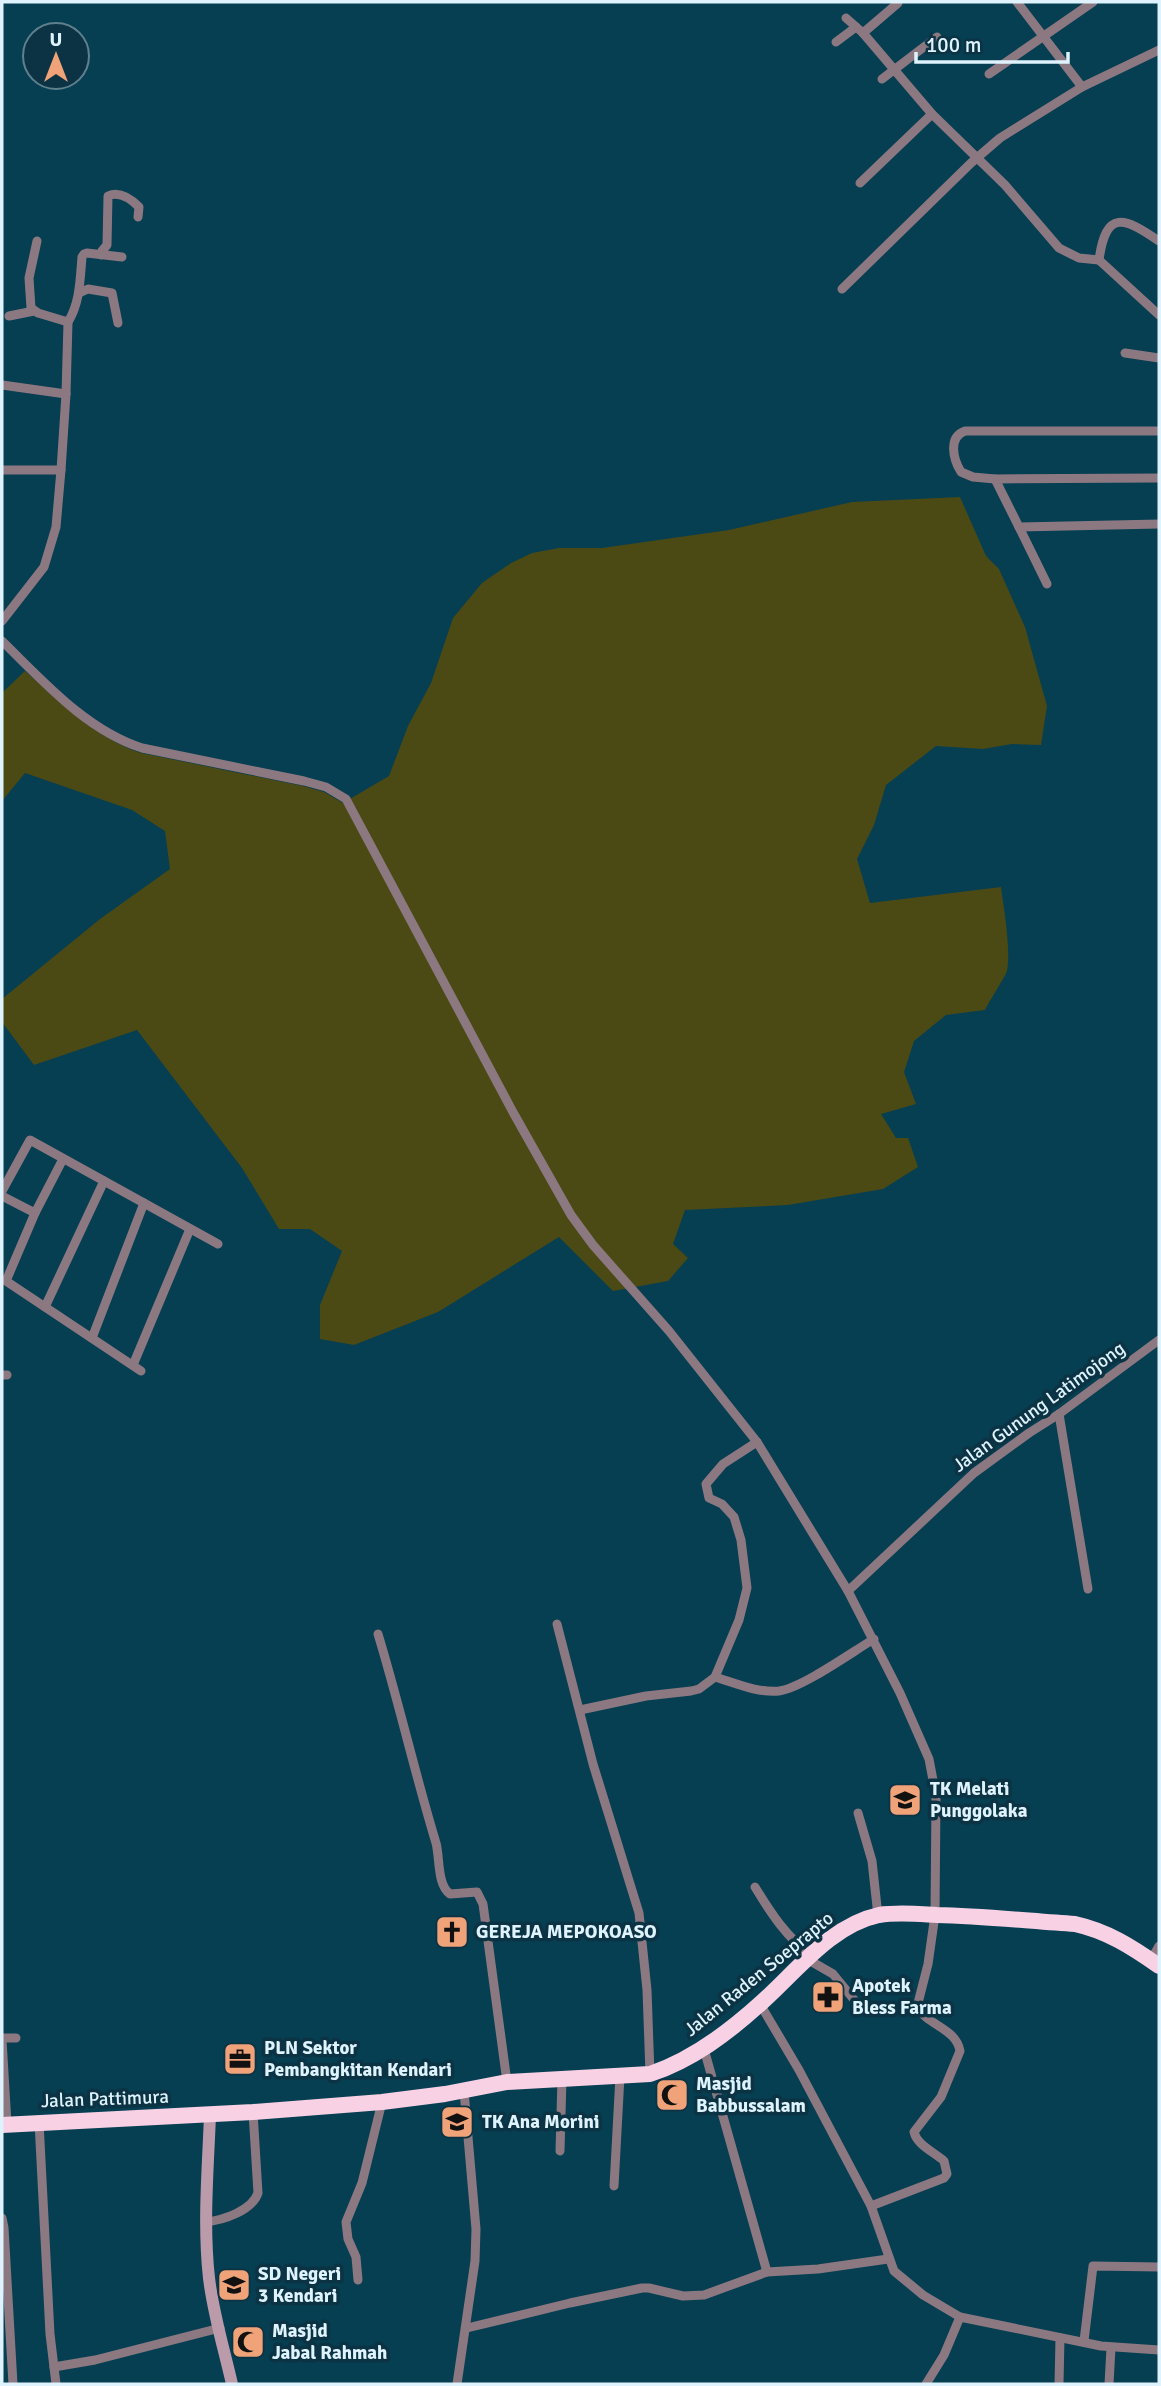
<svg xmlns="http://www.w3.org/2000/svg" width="1161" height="2386" font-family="Signika,sans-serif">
  <rect width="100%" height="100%" fill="#063e52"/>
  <path fill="#4b4a15" d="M960 497 986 556 999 569 1025 627 1047 706 1041 745 1012 744 983 749 936 746 886 785 874 825 857 859 870 903 1001 887C1004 910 1011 949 1007 971 1006 975 989 1002 985 1010L946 1015 914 1041 904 1072 916 1104 881 1114 896 1138H908L918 1167 883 1189 788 1205 685 1210 673 1244 688 1258 668 1281 613 1291 559 1237 438 1312 354 1345 320 1339V1305L342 1251 310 1229H279L242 1168 137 1030 34 1065 2 1022V999L100 919 170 869 165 831 132 810 25 773 2 801V693L25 671C61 703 95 738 141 753L303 786 324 792 343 803 389 776 408 726 431 683 453 618 482 583 511 563 532 553 559 548H602L729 530 852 502Z"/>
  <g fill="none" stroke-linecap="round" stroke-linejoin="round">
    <g stroke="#8c7881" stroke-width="9">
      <polyline points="1017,2 1082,87"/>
      <polyline points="846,18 863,33 932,114 1005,185 1059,248 1079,258 1099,260"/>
      <polyline points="863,33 898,3"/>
      <polyline points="836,42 856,27"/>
      <polyline points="989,74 1093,2"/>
      <polyline points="882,79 937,37"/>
      <polyline points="860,183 932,114"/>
      <polyline points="37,241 29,278 31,308 38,313 68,322"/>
      <path d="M1159 241C1124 217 1106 209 1099 260L1159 315"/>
      <path d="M101 255 102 251 107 245 108 196C119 191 131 199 139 207L138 217"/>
      <polyline points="842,289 971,163 1000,138 1082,87 1159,50"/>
      <polyline points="79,293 88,289 112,293 118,323"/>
      <polyline points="9,316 34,311"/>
      <polyline points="1125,353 1159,358"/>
      <polyline points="2,385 66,394"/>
      <polyline points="2,470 61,470 56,527 44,567 2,621"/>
      <path d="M61 470 66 394 68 322C80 303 80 280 82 257L84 254 87 253 122 257"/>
      <polyline points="1159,478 995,479 1019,527 1159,524"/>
      <path d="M995 479 973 477 961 472C953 459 948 437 965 431H1159"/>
      <polyline points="1019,527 1047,584"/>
      <path d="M2 641C43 681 86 730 142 748L304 781 326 787 346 799 514 1114 571 1215 593 1245 669 1331 757 1442 848 1591 900 1693 929 1759 936 1796 935 1915 928 1964 917 2007C928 2026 956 2028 960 2051L941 2097 914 2132C917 2145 934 2152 944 2161L947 2174 944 2178 871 2206"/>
      <polyline points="2,1191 30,1140 218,1244"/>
      <polyline points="2,1196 35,1213 6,1281 141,1371"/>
      <polyline points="35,1213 63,1159"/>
      <polyline points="45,1307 104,1181"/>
      <polyline points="92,1338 144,1203"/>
      <polyline points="133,1365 190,1229"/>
      <polyline points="2,1375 7,1375"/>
      <polyline points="1059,1414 1088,1589"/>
      <polyline points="848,1591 974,1473 1029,1433 1059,1414 1159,1340"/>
      <polyline points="557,1624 593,1764 639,1913 647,1990 650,2074"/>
      <path d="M378 1634C399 1703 415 1774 436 1843 440 1858 437 1885 450 1894L477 1892 483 1904 507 2082"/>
      <path d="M715 1677C735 1683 757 1693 779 1691 802 1688 852 1652 874 1639"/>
      <polyline points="580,1710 646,1696 691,1691 699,1689 715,1677 739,1620 747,1588 741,1540 734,1517 722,1504 709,1498 706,1484 723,1464 757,1442"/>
      <polyline points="858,1813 872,1861 878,1916"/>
      <path d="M755 1887C770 1912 787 1938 812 1956"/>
      <polyline points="807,1959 833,1974 860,2007"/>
      <polyline points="1151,1960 1159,1946"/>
      <polyline points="760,2004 799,2070 871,2206 894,2271 923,2295 960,2317 1101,2346 1159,2350"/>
      <polyline points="2,2038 16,2038"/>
      <polyline points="2,2040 7,2124"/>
      <polyline points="704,2049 767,2272"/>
      <polyline points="39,2122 50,2334 56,2384"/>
      <polyline points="560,2151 562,2078"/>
      <polyline points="614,2186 620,2076"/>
      <polyline points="2,2218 4,2228 13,2384"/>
      <path d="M206 2222C223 2220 252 2211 258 2193L253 2112"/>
      <polyline points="358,2280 356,2257 348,2239 346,2222 362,2183 382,2102"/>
      <polyline points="467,2328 570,2303 642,2288 649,2288 683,2296 704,2295 767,2272 818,2269 888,2259"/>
      <polyline points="1084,2341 1093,2266 1159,2267"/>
      <polyline points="54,2367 95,2360 220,2328"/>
      <polyline points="457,2384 475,2261 476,2229 464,2091"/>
      <polyline points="926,2384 944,2355 960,2317"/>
      <polyline points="1059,2384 1060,2338"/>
      <polyline points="1109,2384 1111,2348"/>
    </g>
    <path stroke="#bb9baa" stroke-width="12" d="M210 2115C208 2169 203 2224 209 2278 213 2313 224 2349 232 2384"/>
    <path stroke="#f9d1e4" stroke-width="16" d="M2 2125 253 2112 382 2102 445 2094 507 2082 650 2074C692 2060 728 2033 761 2003 796 1972 831 1925 879 1915 898 1912 918 1914 937 1915 983 1916 1029 1921 1075 1924 1107 1931 1132 1947 1159 1966"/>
  </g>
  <defs>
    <symbol id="school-square" viewBox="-11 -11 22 22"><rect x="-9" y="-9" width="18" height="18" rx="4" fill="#f0a279" stroke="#0c3343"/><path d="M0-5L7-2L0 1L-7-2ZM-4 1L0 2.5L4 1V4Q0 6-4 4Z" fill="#111"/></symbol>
    <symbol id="church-square" viewBox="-11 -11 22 22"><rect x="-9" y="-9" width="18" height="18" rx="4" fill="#f0a279" stroke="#0c3343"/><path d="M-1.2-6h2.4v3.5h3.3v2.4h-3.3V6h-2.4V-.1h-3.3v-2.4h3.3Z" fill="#111"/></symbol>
    <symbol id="pharmacy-square" viewBox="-11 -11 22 22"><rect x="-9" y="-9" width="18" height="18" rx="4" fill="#f0a279" stroke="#0c3343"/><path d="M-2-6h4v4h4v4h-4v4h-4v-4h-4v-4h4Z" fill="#111"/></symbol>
    <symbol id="office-square" viewBox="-11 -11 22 22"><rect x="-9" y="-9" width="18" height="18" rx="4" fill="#f0a279" stroke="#0c3343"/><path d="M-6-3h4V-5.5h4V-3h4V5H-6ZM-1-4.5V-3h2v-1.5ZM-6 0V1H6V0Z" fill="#111"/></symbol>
    <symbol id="mosque-square" viewBox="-11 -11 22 22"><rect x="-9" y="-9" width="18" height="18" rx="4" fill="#f0a279" stroke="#0c3343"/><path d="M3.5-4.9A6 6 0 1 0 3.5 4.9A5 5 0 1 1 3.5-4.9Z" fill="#111"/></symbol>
  </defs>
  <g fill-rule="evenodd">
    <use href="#school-square" x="886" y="1781" width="38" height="38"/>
    <use href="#church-square" x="433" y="1913" width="38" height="38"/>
    <use href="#pharmacy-square" x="809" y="1978" width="38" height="38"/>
    <use href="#office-square" x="221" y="2040" width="38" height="38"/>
    <use href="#mosque-square" x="653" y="2076" width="38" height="38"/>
    <use href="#school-square" x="438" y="2103" width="38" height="38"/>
    <use href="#school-square" x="215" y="2266" width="38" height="38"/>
    <use href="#mosque-square" x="229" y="2323" width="38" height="38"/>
  </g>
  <g text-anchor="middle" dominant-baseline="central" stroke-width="7" stroke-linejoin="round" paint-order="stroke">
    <g font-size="19" fill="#def3fd" stroke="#0c3343">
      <text transform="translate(1039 1407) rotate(-36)">Jalan Gunung Latimojong</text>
      <text transform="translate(759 1974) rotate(-39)">Jalan Raden Soeprapto</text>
      <text transform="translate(105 2099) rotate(-2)">Jalan Pattimura</text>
    </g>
    <g font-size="19" font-weight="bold" fill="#def3fd" stroke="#0c3343" text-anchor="start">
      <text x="930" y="1789">TK Melati<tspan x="930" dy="22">Punggolaka</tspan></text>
      <text x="476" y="1932">GEREJA MEPOKOASO</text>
      <text x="852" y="1986">Apotek<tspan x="852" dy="22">Bless Farma</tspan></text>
      <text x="264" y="2048">PLN Sektor<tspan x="264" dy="22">Pembangkitan Kendari</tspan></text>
      <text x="696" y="2084">Masjid<tspan x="696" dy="22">Babbussalam</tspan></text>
      <text x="482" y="2122">TK Ana Morini</text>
      <text x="258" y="2274">SD Negeri<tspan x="258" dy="22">3 Kendari</tspan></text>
      <text x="272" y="2331">Masjid<tspan x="272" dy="22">Jabal Rahmah</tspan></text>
    </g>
  </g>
  <rect width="1161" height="2386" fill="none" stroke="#def3fd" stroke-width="7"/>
  <g transform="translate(56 56)"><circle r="33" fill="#0c3343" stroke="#60808d" stroke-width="2"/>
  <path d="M0-5L12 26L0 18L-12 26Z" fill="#f0a279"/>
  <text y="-10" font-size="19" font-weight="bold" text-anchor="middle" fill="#def3fd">U</text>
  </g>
  <path d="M916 52v10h152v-10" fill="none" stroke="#def3fd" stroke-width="3.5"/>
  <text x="926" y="52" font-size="21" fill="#def3fd" stroke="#0c3343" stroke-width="5" paint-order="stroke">100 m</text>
</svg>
